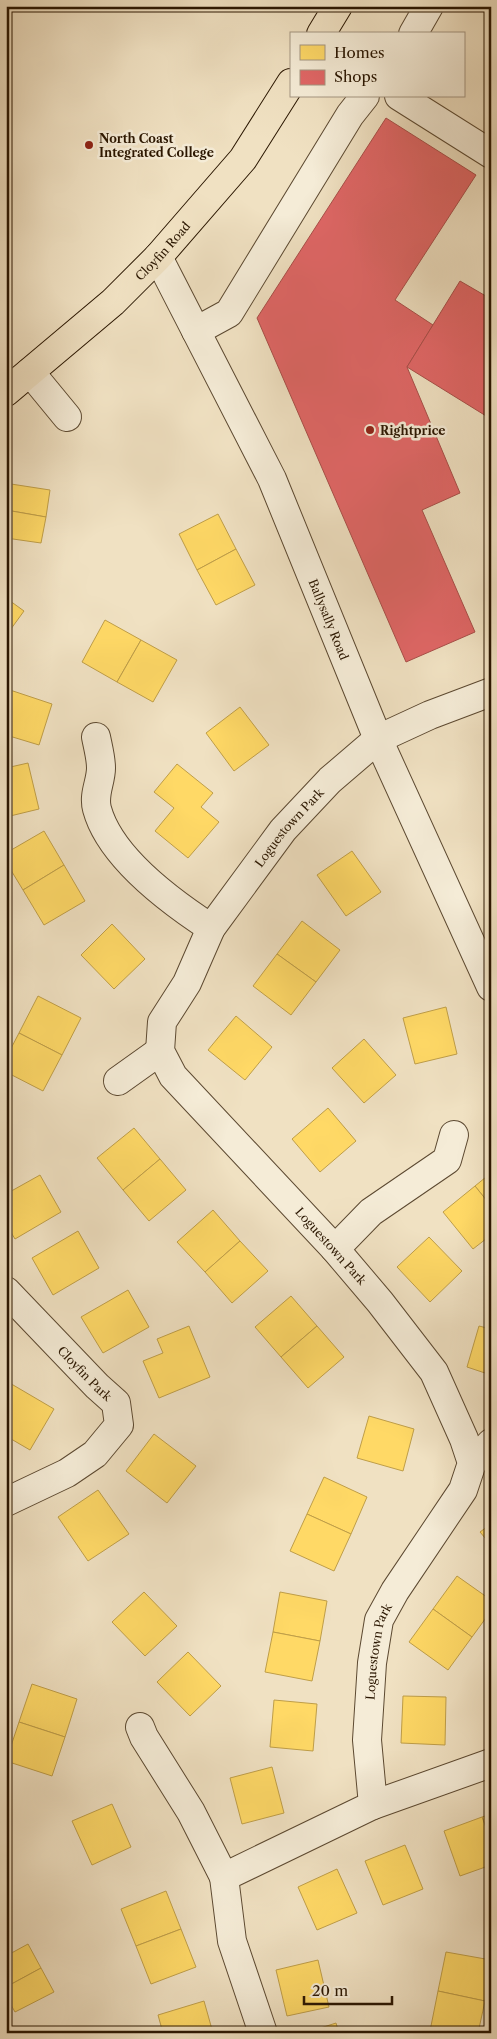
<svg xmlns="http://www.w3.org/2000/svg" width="497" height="2039" font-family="'Libre Caslon Text',serif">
  <rect width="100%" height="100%" fill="#f0e1c2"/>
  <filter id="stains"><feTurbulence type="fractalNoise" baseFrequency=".004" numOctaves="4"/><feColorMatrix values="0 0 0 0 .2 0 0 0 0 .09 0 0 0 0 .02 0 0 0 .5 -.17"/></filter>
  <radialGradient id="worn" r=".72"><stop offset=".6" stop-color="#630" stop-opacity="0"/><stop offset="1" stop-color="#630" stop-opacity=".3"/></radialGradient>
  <g fill="#ffd966" stroke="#bf9e48">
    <polygon points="11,484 50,490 46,517 6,510"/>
    <polygon points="6,510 46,517 41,543 6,538"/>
    <polygon points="218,514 236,549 197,570 179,534"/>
    <polygon points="236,549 255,585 216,605 197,570"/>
    <polygon points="6,598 24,611 8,633 6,631"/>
    <polygon points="105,620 141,640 117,682 82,662"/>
    <polygon points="141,640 177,660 153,702 117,682"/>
    <polygon points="7,689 52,704 39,745 6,735"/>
    <polygon points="240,707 269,745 234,771 206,733"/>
    <polygon points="28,763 39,809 6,817 6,768"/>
    <polygon points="177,764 213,793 201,807 219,822 188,858 155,831 174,808 154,792"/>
    <polygon points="44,831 64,865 23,890 6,862 6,853"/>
    <polygon points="352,851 381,892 346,916 317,875"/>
    <polygon points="64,865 85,901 44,925 23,890"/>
    <polygon points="302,921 340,950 316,982 277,954"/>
    <polygon points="112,924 145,959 114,989 81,955"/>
    <polygon points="277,954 316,982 291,1015 253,986"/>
    <polygon points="38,996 81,1018 62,1055 19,1033"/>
    <polygon points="446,1007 457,1054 415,1064 403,1018"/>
    <polygon points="236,1016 272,1047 245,1080 208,1050"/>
    <polygon points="19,1033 62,1055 43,1091 6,1072 6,1058"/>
    <polygon points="364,1039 396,1075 364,1103 332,1068"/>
    <polygon points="328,1108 356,1141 320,1172 292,1139"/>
    <polygon points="134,1128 160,1159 123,1190 97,1158"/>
    <polygon points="160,1159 186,1190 149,1221 123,1190"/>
    <polygon points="491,1173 491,1206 475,1186"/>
    <polygon points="40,1175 61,1212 15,1239 6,1224 6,1194"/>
    <polygon points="475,1186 491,1206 491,1235 473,1249 443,1212"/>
    <polygon points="213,1210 240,1241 205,1272 177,1242"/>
    <polygon points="78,1231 99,1268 53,1295 32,1258"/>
    <polygon points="429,1237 462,1271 430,1302 397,1267"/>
    <polygon points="240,1241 268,1271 232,1303 205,1272"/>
    <polygon points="128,1290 149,1327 103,1353 81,1317"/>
    <polygon points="291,1296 317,1326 281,1357 255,1327"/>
    <polygon points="189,1326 210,1377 159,1398 143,1361 163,1353 157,1339"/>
    <polygon points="317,1326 344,1357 308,1388 281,1357"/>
    <polygon points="479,1326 491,1329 491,1375 467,1367"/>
    <polygon points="8,1382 54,1409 30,1450 6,1436 6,1385"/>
    <polygon points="369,1416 414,1429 403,1471 357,1458"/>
    <polygon points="154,1434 196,1466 167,1503 126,1471"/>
    <polygon points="324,1477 367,1497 351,1534 307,1514"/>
    <polygon points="98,1490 129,1534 88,1561 58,1517"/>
    <polygon points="307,1514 351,1534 334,1571 290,1551"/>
    <polygon points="491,1524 491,1545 480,1532"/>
    <polygon points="457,1576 491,1600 491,1611 472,1637 433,1609"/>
    <polygon points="144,1592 177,1626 145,1656 112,1622"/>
    <polygon points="280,1592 327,1601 320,1641 273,1632"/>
    <polygon points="433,1609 472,1637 448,1670 409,1642"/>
    <polygon points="273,1632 320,1641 312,1681 265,1672"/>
    <polygon points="188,1652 221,1686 190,1716 157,1682"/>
    <polygon points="32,1684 77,1699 65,1737 19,1722"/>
    <polygon points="403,1696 446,1697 445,1745 401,1743"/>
    <polygon points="274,1700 317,1704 313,1751 270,1747"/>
    <polygon points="19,1722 65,1737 52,1776 6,1761"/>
    <polygon points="272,1767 284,1813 242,1824 230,1778"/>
    <polygon points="112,1804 131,1847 92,1865 72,1821"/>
    <polygon points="491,1814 491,1841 482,1817"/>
    <polygon points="482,1817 491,1841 491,1865 460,1876 444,1831"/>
    <polygon points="405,1845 423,1889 383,1905 365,1861"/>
    <polygon points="337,1869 357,1913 317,1930 298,1887"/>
    <polygon points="166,1891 181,1929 136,1946 121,1909"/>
    <polygon points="181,1929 196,1967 151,1984 136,1946"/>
    <polygon points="28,1944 41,1968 6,1987 6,1956"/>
    <polygon points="446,1952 491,1960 491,1972 485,2001 438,1991"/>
    <polygon points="318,1960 329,2007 287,2016 276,1970"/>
    <polygon points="41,1968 54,1992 15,2012 6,1996 6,1987"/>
    <polygon points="438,1991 485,2001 478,2033 430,2031"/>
    <polygon points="204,2001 213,2033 163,2033 158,2015"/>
    <polygon points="336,2023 339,2033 305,2033"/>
  </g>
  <g fill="#e06666" stroke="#a94e48">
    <polygon points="386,118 476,175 395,300 433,325 407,367 460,493 422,510 475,632 406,662 257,318"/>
    <polygon points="460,281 491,299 491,419 407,367"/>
  </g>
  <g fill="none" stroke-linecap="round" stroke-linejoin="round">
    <defs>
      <g id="minor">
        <polyline points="413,34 429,6"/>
        <polyline points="399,96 491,154"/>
        <path id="s1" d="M158 257 272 479 378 739 491 987"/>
        <polyline points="196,331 229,313 350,115 365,96"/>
        <polyline points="30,372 67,417"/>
        <path d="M96 737C98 747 101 758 101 768 101 782 93 794 97 809 110 857 171 902 211 928"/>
        <polyline points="118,1081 160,1051"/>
        <polyline points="335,1249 371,1212 447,1160 454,1135"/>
        <path id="s2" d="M6 1291 97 1386 116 1403 119 1425 95 1454 67 1473 6 1502"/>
        <polyline points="472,1463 491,1443"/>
        <polyline points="140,1727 144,1737 191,1812 224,1877"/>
        <polyline points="373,1805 491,1763"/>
        <path id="s3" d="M263 2033 232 1941 224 1877 373 1805 367 1740 372 1663 379 1620 395 1591 463 1490 472 1463 464 1439 434 1372 380 1302 335 1249 173 1076 160 1051 162 1022 187 983 211 928 283 830 330 780 378 739 430 715 491 692"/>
      </g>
      <g id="major">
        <polyline points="321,34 338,6"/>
        <path id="s4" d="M6 392 113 302 158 257 243 159 291 83"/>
      </g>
    </defs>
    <use href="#minor" stroke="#5c4931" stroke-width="30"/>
    <use href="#major" stroke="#2a1601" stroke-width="30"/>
    <use href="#minor" stroke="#f5ecd7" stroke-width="28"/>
    <use href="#major" stroke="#f0e1c2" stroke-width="28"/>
  </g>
  <g fill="#8f2418" stroke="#f5ecd7" stroke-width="2">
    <circle cx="89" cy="145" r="5"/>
    <circle cx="370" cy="430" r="5"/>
  </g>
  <g text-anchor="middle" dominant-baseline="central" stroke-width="5" stroke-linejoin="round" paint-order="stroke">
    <g font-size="12" font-weight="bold" fill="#2a1601" stroke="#f5ecd7" text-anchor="start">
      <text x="99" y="138">North Coast<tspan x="99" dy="14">Integrated College</tspan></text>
      <text x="380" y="430">Rightprice</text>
    </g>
    <g font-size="12" fill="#2a1601" stroke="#f5ecd7">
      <text stroke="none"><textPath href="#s4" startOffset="211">Cloyfin Road</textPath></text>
      <text stroke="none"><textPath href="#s1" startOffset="401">Ballysally Road</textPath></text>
      <text stroke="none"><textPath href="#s3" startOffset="1481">Loguestown Park</textPath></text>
      <text transform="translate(331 1246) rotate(48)">Loguestown Park</text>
      <text stroke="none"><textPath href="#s2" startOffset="114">Cloyfin Park</textPath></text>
      <text stroke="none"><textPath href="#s3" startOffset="482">Loguestown Park</textPath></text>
    </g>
  </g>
  <rect width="497" height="2039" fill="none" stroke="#f0e1c2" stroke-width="25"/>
  <rect x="8" y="8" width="482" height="2024" fill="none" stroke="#2a1601" stroke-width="2.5"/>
  <rect x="12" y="12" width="472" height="2014" fill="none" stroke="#2a1601"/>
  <rect x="290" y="32" width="175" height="65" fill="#f5ecd7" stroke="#a49681"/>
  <rect x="300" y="45" width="25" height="15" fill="#ffd966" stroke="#a49681"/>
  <text x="334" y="58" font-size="15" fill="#2a1601">Homes</text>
  <rect x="300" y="70" width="25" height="15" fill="#e06666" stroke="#a49681"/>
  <text x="334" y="82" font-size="15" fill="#2a1601">Shops</text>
  <path d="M304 1996v8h88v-8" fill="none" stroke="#2a1601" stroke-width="2.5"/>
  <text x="312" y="1996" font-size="15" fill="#2a1601" stroke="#f5ecd7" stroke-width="4" paint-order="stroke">20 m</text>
  <rect width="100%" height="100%" filter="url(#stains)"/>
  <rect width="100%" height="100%" fill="url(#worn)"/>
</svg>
